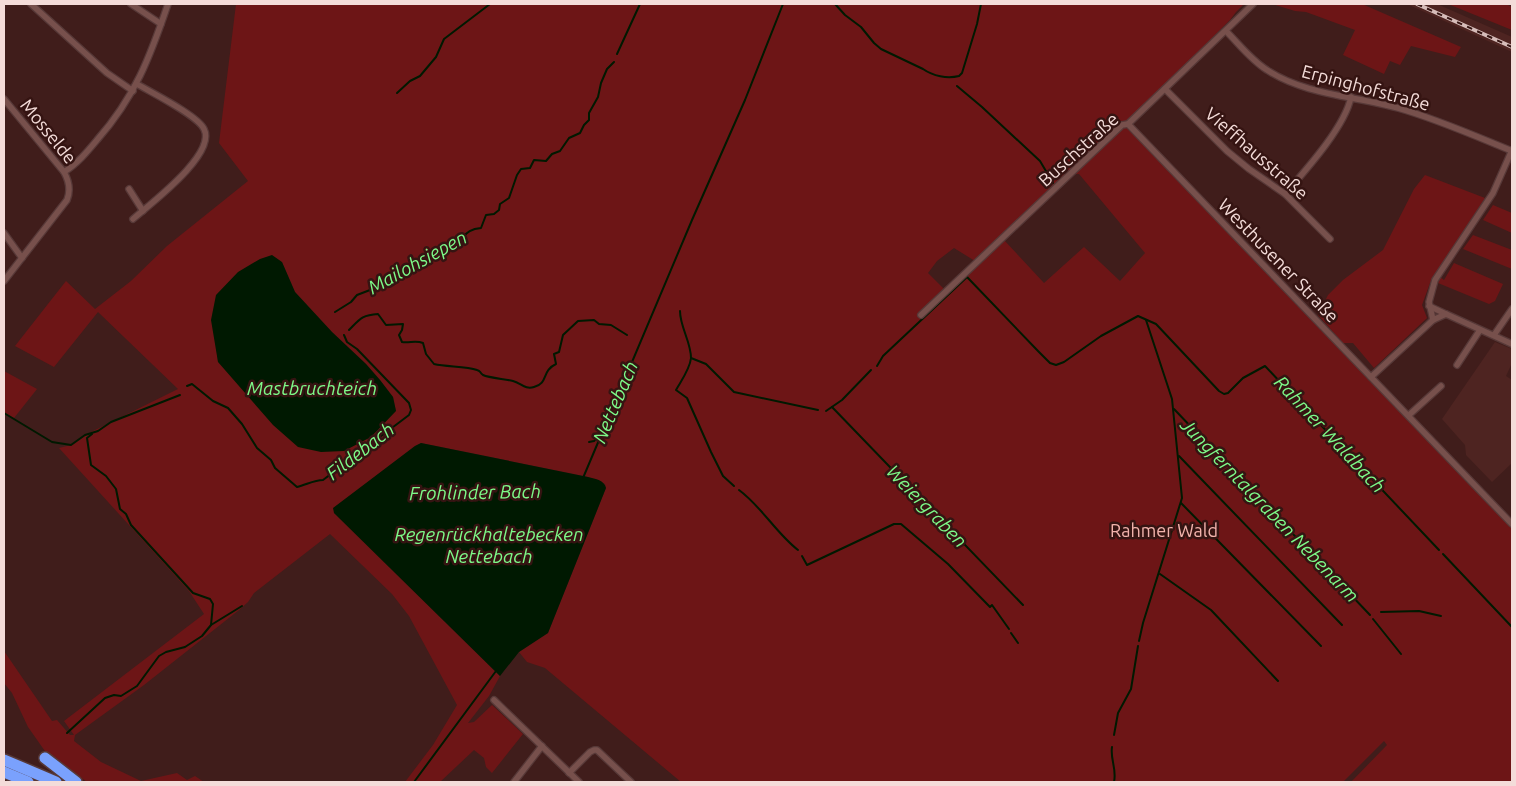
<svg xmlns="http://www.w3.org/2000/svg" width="1516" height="786" font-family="Ubuntu,sans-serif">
  <rect width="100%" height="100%" fill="#401d1b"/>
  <g fill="#4e2421">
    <polygon points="1407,4 1437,4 1512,37 1512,52"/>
    <polygon points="1495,342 1512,349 1512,363 1506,376 1512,380 1512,463 1492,482 1466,455 1465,445 1442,419"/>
  </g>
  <g fill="#6d1516" fill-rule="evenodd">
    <path d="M236 4H1244L1236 12 1230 20 1125 125 1512 528V782H1351L1387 745 1384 741 1343 782H681L545 668 527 662 519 652 548 633 606 488 605 484 588 477 421 443 415 446 334 508V513L500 676 489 696 468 723 474 722 492 705 523 734 492 773 486 767 484 758 474 750 440 782H405L433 745 457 705 409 616 392 594 330 534 254 593 248 602 239 610 144 685 75 735 74 741 101 762 141 781 177 773 187 780 195 776 204 782H87L47 754 28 727 12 693 4 683V651L52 721 57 720 70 735H74L64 721 204 614 189 591 59 448 71 445 85 435 178 389 98 312 54 367 15 346 66 281 95 309 131 281 167 246 248 181 219 143ZM1074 174H1079L1145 253 1120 281 1084 247 1044 283 1004 240ZM954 248 975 261 944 289 928 273 937 261ZM282 262 295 292 332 332 366 364 380 380 393 397 396 411 218 362 216 345Z"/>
    <polygon points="1272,4 1362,4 1461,47 1455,57 1411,46 1400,65 1390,61 1384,74 1343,55 1355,30 1306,12 1295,11"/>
    <polygon points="1448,4 1506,4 1512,7 1512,30"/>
    <polygon points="1425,175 1485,198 1430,283 1422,305 1427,318 1374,368 1353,343 1343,343 1318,315 1328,295 1343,280 1383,250 1414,189"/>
    <polygon points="1493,205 1512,213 1512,233 1483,220"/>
    <polygon points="1473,235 1512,250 1512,269 1463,249"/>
    <polygon points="1454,263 1503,284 1495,301 1489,304 1438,283 1440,277 1444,280"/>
    <polygon points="4,371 37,389 14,418 4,413"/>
  </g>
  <g fill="#001901">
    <polygon points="272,255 282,262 295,292 332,332 366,364 380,380 393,397 396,411 371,437 344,451 321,452 298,447 273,425 218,362 211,320 216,295 238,272 260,259"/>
    <path d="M421 443 588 477C596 479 604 480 606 488L548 633 519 652 500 676 334 513 333 508 415 446Z"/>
  </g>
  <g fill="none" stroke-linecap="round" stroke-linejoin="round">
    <g stroke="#001901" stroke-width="2">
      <path d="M835 4 845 15 861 27 874 43 881 49 923 69C933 76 947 79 959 76L962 73 977 24 981 4"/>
      <polyline points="617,54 640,4"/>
      <polyline points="957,86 982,107 1040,161 1053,183"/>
      <polyline points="397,93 410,81 420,76 436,57 444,39 490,4"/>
      <path d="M680 311C680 327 691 342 691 358 690 369 681 381 676 390L687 398 711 452 723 476 734 486"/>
      <path d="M335 312 351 302 357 295 370 290 386 277 401 275C408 265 414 266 424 261 435 257 446 250 455 244 465 237 466 229 481 228L486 215 494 214 499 210 500 204 509 198 517 175 521 169 530 168 534 160 546 161 552 154 560 151 569 138 580 133 584 125 589 120V113L598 97 601 83 607 69 614 62"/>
      <path d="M349 330C360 319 362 315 378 314L386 325 403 324 402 330 399 335 402 342C410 343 416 340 423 343L426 354 434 364C447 367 466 366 477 370 481 371 479 372 483 375 489 378 505 379 513 381 521 383 525 390 534 387 549 383 541 371 556 364L554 354 559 352 563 335 578 321 594 320 599 324 611 325 627 335"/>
      <polyline points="691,358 706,364 734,392 818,410"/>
      <polyline points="877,366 883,356 967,277 1038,351 1050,363 1056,365 1064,362 1101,336 1138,316 1156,324 1219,391 1224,394 1228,393 1243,378 1265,366 1439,550"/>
      <path d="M187 386 192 384 213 401 228 408 242 424 257 448 271 460 275 468 297 487C306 485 314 480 323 480L409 415 411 410 409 403 357 349 347 342 344 335"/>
      <polyline points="832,407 1023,605"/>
      <polyline points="1174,409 1370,615"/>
      <polyline points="826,411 842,400 871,370"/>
      <polyline points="4,413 52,442 71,445 85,435 98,431 111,422 180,395"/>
      <polyline points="92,434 87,438 91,465 106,476 116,489 120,509 126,514 131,525 193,593 210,599 213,604 211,625"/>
      <polyline points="589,442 594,441 602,434"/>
      <polyline points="1179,456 1342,625"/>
      <polyline points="583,478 692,220 745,100 783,4"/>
      <path d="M739 490C762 507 776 533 798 550"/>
      <polyline points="1181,503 1321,646"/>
      <polyline points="1443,554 1512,627"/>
      <polyline points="802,556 807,565 894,524 901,524 948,564 990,607 992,605 1009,629"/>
      <polyline points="1160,574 1211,610 1278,681"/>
      <polyline points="1381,612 1419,611 1441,616"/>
      <polyline points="1373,619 1401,654"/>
      <polyline points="1011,633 1018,643"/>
      <polyline points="1139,641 1143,623 1182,498 1172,399 1146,320"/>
      <polyline points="67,733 105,698 114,695 121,696 137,686 159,656 166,652 185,647 202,636 211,625 242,606"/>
      <polyline points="1114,735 1118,713 1131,689 1138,646"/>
      <path d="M1112 747C1110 759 1117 769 1114 782"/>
      <polyline points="414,782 496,671"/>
    </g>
    <defs>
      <g id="street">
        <polyline points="31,4 107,73 133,91"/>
        <polyline points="131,4 161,24"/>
        <path d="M1226 31C1239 44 1251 60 1267 70 1305 95 1355 96 1398 108 1437 119 1475 136 1512 151"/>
        <polyline points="1165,89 1227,151 1249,169 1285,194 1330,239"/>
        <path d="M4 99 64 172C69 181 71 190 67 200L4 281"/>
        <polyline points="1128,124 1512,524"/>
        <path d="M64 172C77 164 87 152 97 140 135 97 150 57 168 4"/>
        <polyline points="129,189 143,211"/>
        <path d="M1285 194C1305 171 1345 127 1351 97"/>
        <path d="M133 219C150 204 217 154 204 129 197 115 152 93 137 84"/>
        <polyline points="4,233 22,258"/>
        <polyline points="1429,306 1446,314"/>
        <polyline points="921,315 1122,125 1128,124 1253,4"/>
        <polyline points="1433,320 1429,302 1435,280 1493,193 1512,150"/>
        <polyline points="1494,335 1512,309"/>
        <polyline points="1457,365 1480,330"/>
        <polyline points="1371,377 1433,320 1446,314 1512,344"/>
        <polyline points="1409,415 1441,386"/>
        <polyline points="494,700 579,782"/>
        <polyline points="569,773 590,752 594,750 597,750 631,782"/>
        <polyline points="514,782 542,746"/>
      </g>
      <g id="highway">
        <polyline points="45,758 76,782"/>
        <polyline points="4,760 56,782"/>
        <polyline points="4,772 28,782"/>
      </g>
    </defs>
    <use href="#street" stroke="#573938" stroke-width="8"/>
    <use href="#highway" stroke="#573938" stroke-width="14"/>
    <use href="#street" stroke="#77504c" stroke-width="5.5"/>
    <use href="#highway" stroke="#7aa1fd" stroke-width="11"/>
    <defs>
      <polyline id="rail" points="1417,4 1512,47"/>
    </defs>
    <use href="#rail" stroke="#d6bcb9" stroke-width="4"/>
    <use href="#rail" stroke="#351412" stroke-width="2" stroke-dasharray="5.5" stroke-linecap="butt"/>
  </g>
  <g text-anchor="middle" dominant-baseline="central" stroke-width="5" stroke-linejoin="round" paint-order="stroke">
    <g font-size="18" fill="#f4dcd9" stroke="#351412">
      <text transform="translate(1366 87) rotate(15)">Erpinghofstraße</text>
      <text transform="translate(49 131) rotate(51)">Mosselde</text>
      <text transform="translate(1078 149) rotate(-42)">Buschstraße</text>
      <text transform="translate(1257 153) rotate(41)">Vieffhausstraße</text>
      <text transform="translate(1279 260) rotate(46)">Westhusener Straße</text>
    </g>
    <g font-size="18" fill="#f2b3ac" stroke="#351412">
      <text x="1164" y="530">Rahmer Wald</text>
    </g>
    <g font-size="19" font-style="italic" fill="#7df988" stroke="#351412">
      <text transform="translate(417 262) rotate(-29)">Mailohsiepen</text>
      <text x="312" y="388">Mastbruchteich</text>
      <text transform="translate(615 402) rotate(-67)">Nettebach</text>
      <text transform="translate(1330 434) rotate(47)">Rahmer Waldbach</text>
      <text transform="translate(360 451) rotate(-38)">Fildebach</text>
      <text transform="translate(475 492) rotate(-1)">Frohlinder Bach</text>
      <text transform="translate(927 506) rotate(46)">Weiergraben</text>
      <text transform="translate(1270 510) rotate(46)">Jungferntalgraben Nebenarm</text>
      <text x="489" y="534">Regenrückhaltebecken<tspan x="489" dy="22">Nettebach</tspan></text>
    </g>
  </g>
  <rect width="1516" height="786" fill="none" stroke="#f4dcd9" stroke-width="10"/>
</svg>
